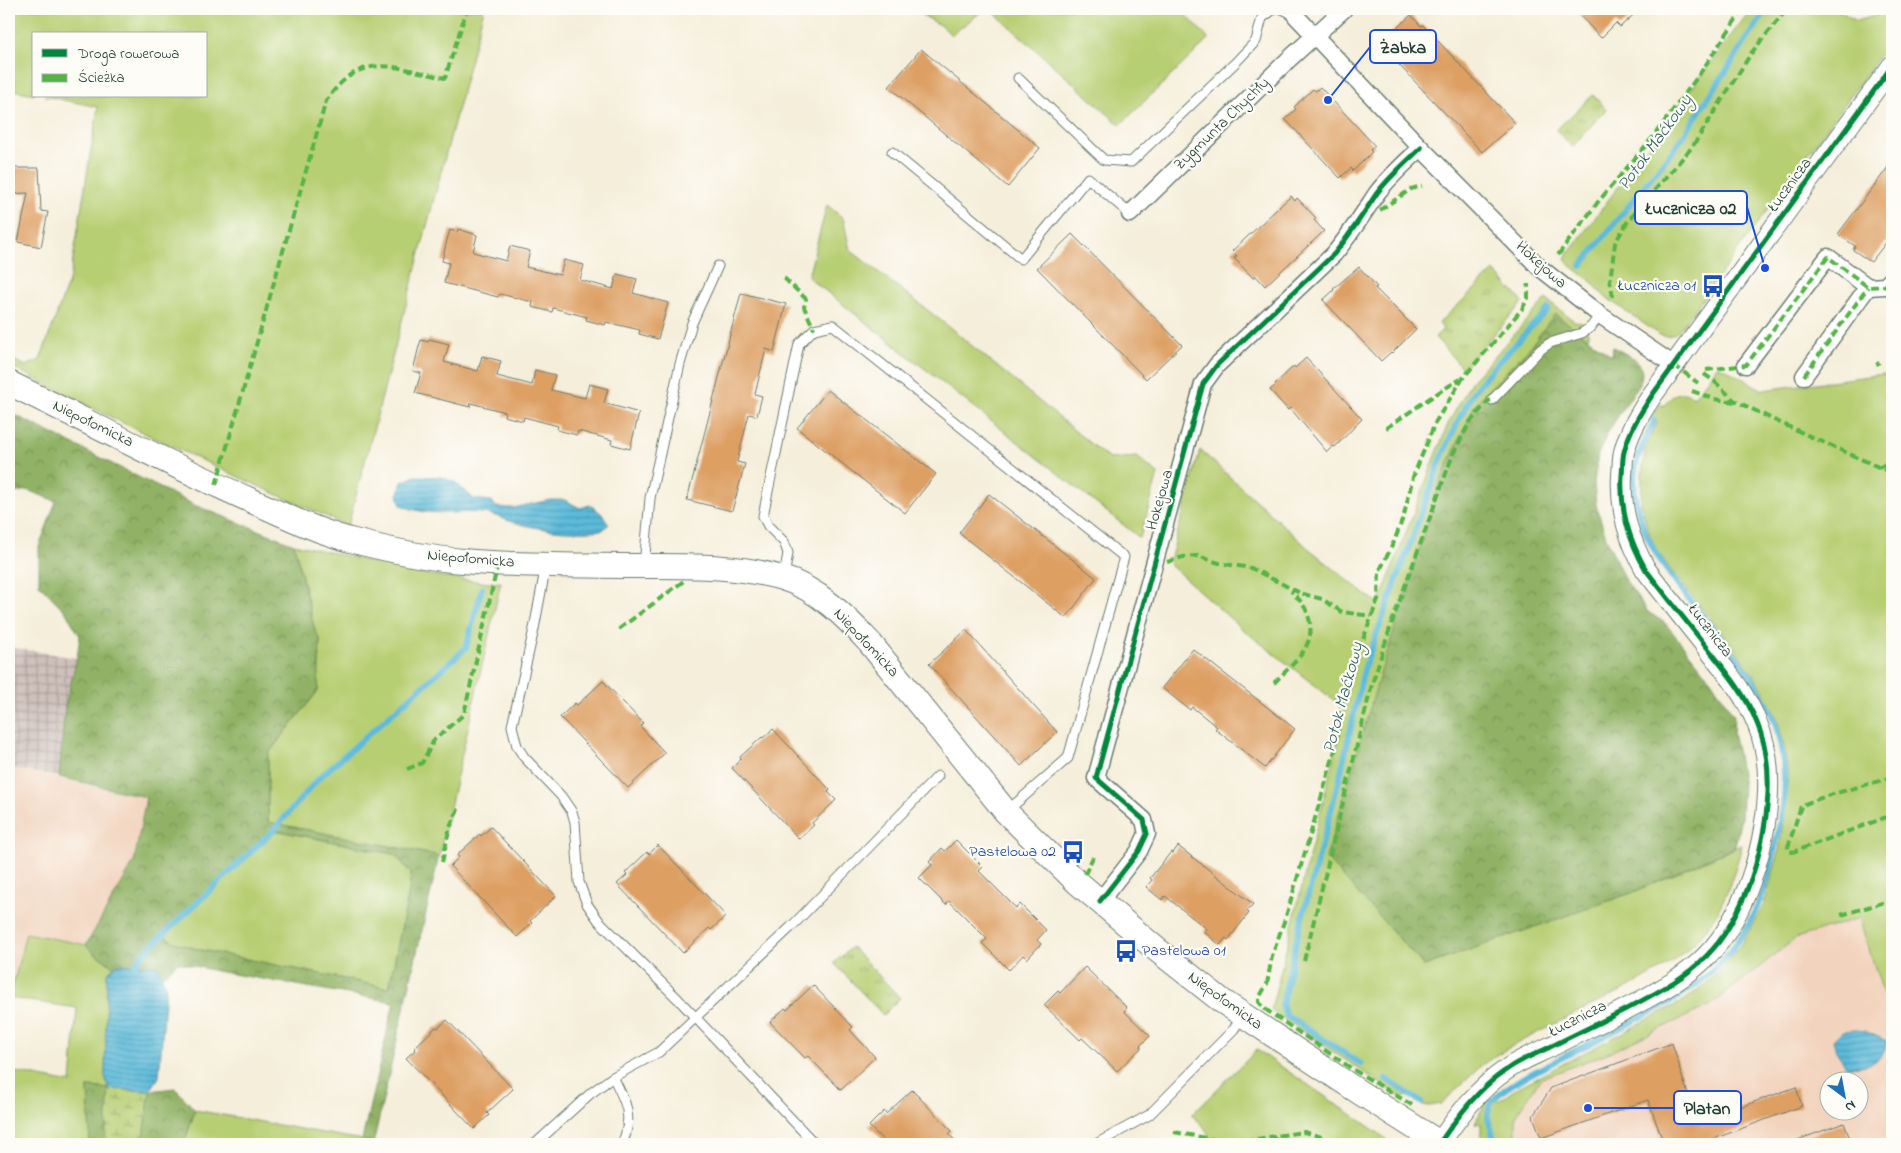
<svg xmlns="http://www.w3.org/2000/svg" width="1901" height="1153" font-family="'Indie Flower',sans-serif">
  <defs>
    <pattern id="industrial-grid" width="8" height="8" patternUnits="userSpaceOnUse" patternTransform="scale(1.25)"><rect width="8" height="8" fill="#cfc0ba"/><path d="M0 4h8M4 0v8" fill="none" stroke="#a79d98"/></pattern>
    <pattern id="forest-crowns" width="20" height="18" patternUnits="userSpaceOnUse" patternTransform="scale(1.25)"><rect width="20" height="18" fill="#91b265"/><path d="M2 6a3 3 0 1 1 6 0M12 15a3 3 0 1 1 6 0" fill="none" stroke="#769254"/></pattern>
    <pattern id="wetland-marsh" width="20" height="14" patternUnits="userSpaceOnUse" patternTransform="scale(1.25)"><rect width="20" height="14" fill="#b7cf73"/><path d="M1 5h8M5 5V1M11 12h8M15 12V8" fill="none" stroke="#94a95f"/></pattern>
    <pattern id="park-tufts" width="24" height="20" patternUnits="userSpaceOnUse" patternTransform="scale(1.25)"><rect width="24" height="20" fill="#b7cf73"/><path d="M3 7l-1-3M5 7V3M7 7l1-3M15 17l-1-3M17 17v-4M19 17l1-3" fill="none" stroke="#94a95f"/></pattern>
    <pattern id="water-rules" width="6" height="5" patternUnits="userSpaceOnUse" patternTransform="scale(1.25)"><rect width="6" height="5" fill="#5cbada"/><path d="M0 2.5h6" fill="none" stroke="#4b98b2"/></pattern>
  </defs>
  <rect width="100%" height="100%" fill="#fdfcf7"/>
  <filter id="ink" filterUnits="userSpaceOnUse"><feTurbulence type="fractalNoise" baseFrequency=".02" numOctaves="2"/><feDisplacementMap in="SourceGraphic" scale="10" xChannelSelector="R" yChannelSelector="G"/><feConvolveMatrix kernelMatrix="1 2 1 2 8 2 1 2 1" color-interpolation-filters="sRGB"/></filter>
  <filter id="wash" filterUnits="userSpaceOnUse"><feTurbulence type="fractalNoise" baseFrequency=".0096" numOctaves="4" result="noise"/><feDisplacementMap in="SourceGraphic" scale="20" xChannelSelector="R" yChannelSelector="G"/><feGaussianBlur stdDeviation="1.12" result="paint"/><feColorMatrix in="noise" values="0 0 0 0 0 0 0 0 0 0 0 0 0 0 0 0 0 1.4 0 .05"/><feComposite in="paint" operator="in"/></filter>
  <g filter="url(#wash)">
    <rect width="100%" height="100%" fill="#f5eeda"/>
    <g fill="#f2d4be" fill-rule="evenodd">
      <polygon points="9,768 146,797 134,862 86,945 26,933 10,998 9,997"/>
      <path d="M1859 918 1892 1025V1138L1872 1144H1516V1116L1540 1079 1610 1052 1711 1005 1796 938ZM1828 1080H1858V1110H1828Z"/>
    </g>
    <polygon fill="url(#industrial-grid)" points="9,647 77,658 65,707 59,777 9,768"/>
    <g fill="#b7cf73" stroke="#6b8654">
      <path d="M9 9H484L348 526C233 475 119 424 9 365V358L26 366 40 360 70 278 98 107 45 96H206V34H34V94L9 89Z"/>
      <polygon points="912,9 985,9 951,35 943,27"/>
      <polygon points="990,9 1180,9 1209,39 1120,125"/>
      <path d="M1751 9H1836L1857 21 1878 15 1883 9H1892V39L1682 327C1675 334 1670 338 1660 335L1604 296 1593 283 1570 265 1565 258Z"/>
      <polygon points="827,205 843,218 850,250 948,326 1109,459 1137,457 1158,474 1140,538 808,277"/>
      <path d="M1546 299 1574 321 1582 322 1588 333V338L1555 314 1530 347 1476 403 1440 482 1359 748 1424 966 1631 893 1742 845C1733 879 1722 913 1697 940 1673 966 1642 980 1611 996 1572 1015 1533 1034 1496 1055L1483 1064 1441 1104 1429 1106 1424 1105 1407 1096 1402 1098 1271 1010 1337 745 1344 708 1241 628 1169 564 1200 450 1307 547 1366 595 1379 603 1448 424 1471 382Z"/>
      <path d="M1718 365 1763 390 1892 373V1021L1859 918 1796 938 1711 1005 1610 1052 1540 1079 1516 1116V1144H1485L1481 1134V1124L1475 1123 1485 1103 1492 1097 1499 1101 1517 1088 1685 1000 1715 976 1742 943 1764 904 1779 852 1788 777 1784 745 1777 718 1761 686 1736 650 1672 572 1655 547 1648 530 1641 504 1642 475 1645 449 1657 423 1651 419 1661 404 1664 406C1674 393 1679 389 1694 397Z"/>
      <polygon points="294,544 419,573 488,583 501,582 439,856 268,822 268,754 318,691 320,639 315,631"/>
      <polygon points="274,830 394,854 411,873 409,891 389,988 197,949 174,942 163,935"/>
      <polygon points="26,933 86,945 93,952 114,967 107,973 105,1076 109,1089 88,1087 90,1144 9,1144 9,1071 71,1083 77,1008 10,998"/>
      <path d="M1257 1050 1380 1134 1391 1144H1211C1210 1132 1201 1122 1191 1115Z"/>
      <polygon points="195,1110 362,1140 373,1144 184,1144"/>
    </g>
    <g fill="url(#forest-crowns)" stroke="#58784c" fill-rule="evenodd">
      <path d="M1555 314 1612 356 1613 347C1629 356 1648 361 1640 383L1609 430 1598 454 1594 482 1596 505 1607 540 1624 578 1648 612 1665 623 1712 681 1734 716 1733 734 1737 750 1743 785 1741 817 1735 847 1631 893 1424 966 1326 858 1375 691 1440 482 1476 403 1530 347Z"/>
      <path d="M9 412 194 505 294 544 315 631 320 639 318 691 268 754V822L439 856 373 1144 362 1140 394 1002 216 971 178 962 162 977 157 966 118 964 114 967 93 952 86 945 134 862 146 797 59 777 65 707 77 658 80 636 65 611 39 584V547L56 501 27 490 9 494ZM274 830 394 854 411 873 409 891 389 988 197 949 174 942 163 935Z"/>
      <polygon points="88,1087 109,1089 105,1144 90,1144"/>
      <polygon points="175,1088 195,1110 184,1144 143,1144 150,1091"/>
    </g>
    <polygon fill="url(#wetland-marsh)" stroke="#6b8654" points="109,1089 150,1091 143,1144 105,1144"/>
    <g fill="url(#park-tufts)" stroke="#6b8654">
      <polygon points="1593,95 1606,109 1572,147 1556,130"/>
      <polygon points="1494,271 1523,302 1463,369 1435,337 1443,329 1439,323"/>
      <polygon points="852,947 900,998 883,1015 834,963"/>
    </g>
    <g fill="url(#water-rules)" stroke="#3e7c87">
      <path d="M415 476 441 477 455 482 474 499 492 501 496 507 513 508 550 500H565L580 508 590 505 601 513 609 524 603 530C575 533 548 531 520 524 508 522 496 514 484 513 457 511 426 517 401 505L398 495 402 482Z"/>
      <polygon points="118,964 158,966 166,988 159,1077 150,1091 109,1089 105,1076 107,973"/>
      <path d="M1855 1030 1865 1031 1887 1041C1885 1063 1865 1068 1846 1066L1836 1051 1833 1040 1842 1031Z"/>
    </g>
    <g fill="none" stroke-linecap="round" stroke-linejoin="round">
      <g stroke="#5cbada" stroke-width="6">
        <polyline points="1581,266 1680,141 1767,9"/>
        <polyline points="135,965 142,955 274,830 318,779 466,648 482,588"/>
        <polyline points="1361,1064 1286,1015 1282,1005 1297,937 1339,781 1364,669 1443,454 1460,417 1474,391 1492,369 1548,309"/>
        <polyline points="1386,1079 1421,1102"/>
        <path d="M1494 1144C1495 1134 1487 1123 1488 1113 1489 1097 1510 1086 1521 1079 1555 1061 1588 1044 1622 1027 1648 1013 1675 1001 1698 983 1740 951 1765 902 1774 852 1777 834 1782 816 1784 798 1786 775 1782 746 1775 723 1746 639 1634 574 1634 480 1634 461 1645 438 1654 421"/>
      </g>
    </g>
    <g id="blocks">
      <g fill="#dd9f62">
        <polygon points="1574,9 1640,9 1620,27 1616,23 1601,38"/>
        <polygon points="1411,15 1421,26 1423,25 1515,123 1482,152 1379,44"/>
        <polygon points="921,49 1040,148 1008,187 889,87"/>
        <polygon points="1320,87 1375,146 1370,150 1372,152 1353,171 1351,168 1340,178 1285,119 1296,109 1294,107 1313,89 1316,91"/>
        <polygon points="1892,162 1892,230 1886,238 1888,240 1871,262 1853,250 1855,246 1838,234"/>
        <polygon points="9,168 39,168 41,211 48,212 41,247 18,242 28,193 9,194"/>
        <polygon points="1291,196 1295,201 1297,198 1316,218 1314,220 1324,231 1265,286 1255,275 1253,278 1234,258 1237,256 1232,251"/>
        <polygon points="458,229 477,235 473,252 506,261 510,246 530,251 526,267 560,275 564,260 584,265 580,280 613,289 617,274 637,279 633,293 668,303 658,339 639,334 640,330 606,322 605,325 586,320 587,317 553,308 552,312 532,307 533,302 500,294 498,297 444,283 449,263 442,261 447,240 450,230 457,232"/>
        <polygon points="1072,234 1182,345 1146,379 1037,268"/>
        <polygon points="1359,267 1377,287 1375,288 1416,329 1392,353 1391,352 1381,361 1323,300 1334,290 1333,289"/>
        <polygon points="741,293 786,304 774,352 766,349 755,394 762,396 757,416 749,414 737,462 745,464 732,511 687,500"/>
        <polygon points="429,339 449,344 444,362 478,371 482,356 501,361 497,376 532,385 535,370 555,375 551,390 585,398 589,384 608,389 604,403 639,413 630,449 611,444 612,440 578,431 577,435 557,430 558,426 524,417 523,421 504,416 505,412 471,403 470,407 415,393 421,373 413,371 418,350 421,340 428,342"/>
        <polygon points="1306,358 1362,419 1335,447 1333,446 1327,452 1290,408 1288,410 1270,390 1276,385 1275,384 1294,366 1295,368"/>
        <polygon points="828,390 936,474 905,513 797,428"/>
        <polygon points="989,494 1096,578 1066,618 959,533"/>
        <polygon points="966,630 1057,732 1021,766 929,664"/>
        <polygon points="1193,649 1295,729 1265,768 1215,729 1217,727 1192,707 1190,710 1162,688"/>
        <polygon points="603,681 643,723 640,726 665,753 628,788 560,717 575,703 577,705"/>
        <polygon points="773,729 830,790 828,792 836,800 812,823 814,825 799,839 732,768 741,759 740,757 762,737 763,738"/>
        <polygon points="491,827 556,896 530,921 532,923 517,937 450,866 459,857 457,855 480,834 481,836"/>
        <polygon points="956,840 983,867 979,871 1016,908 1020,904 1046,930 1037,940 1041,944 1027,959 1023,955 1009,970 982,943 987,939 949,901 946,905 919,878 932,865 929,862 942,848 945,851"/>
        <polygon points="658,845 726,916 711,930 709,928 683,953 617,884 627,875 625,873 647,852 649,854"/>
        <polygon points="1178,846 1253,904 1247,911 1249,913 1228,940 1226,938 1220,945 1204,932 1207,929 1165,896 1162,900 1146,887 1152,880 1150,878 1171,852 1173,853"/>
        <polygon points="1085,967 1127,1008 1124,1011 1150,1036 1140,1046 1141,1048 1117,1071 1082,1038 1080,1040 1044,1005 1058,991 1060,993"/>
        <polygon points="813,985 853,1027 850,1030 875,1057 841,1090 808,1056 805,1058 770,1022 785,1008 787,1010"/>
        <polygon points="447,1020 513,1089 487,1113 489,1115 474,1129 406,1058 416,1049 414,1048 436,1027 438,1028"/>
        <polygon points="1672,1043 1680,1068 1679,1068 1698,1122 1796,1087 1802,1106 1700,1144 1664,1144 1648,1100 1541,1138 1533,1116 1551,1088"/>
        <polygon points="912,1090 952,1131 949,1134 958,1144 887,1144 869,1126 884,1111 886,1114"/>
        <polygon points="1844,1123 1852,1144 1792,1144 1792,1142"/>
      </g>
    </g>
  </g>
  <g filter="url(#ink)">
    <use href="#blocks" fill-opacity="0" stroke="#6a7b6e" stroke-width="1"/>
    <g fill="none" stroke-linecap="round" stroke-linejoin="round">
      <defs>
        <g id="service">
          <polyline points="1282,9 1295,15"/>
          <polyline points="1018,78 1104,160 1131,162 1235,63 1256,41 1262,18 1274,9"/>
          <polyline points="892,152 1021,259 1088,178 1130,214"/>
          <polyline points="1492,400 1540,350 1550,343 1582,333 1591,327 1600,315"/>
          <polyline points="546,565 534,629 512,726 517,746 524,757 561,796 572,812 575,822 579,882 587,904 599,921 678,999 815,1144"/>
          <polyline points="644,566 650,498 680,364 692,323 718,266"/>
          <polyline points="784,577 788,553 784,542 768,526 763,516 767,496 799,344 814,329 833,325 1124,557 1068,758 1006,812"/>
          <path d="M613 1077C626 1102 634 1117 622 1144"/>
          <polyline points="535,1144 591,1093 613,1077 659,1052 793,925 938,776"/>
          <polyline points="1096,1144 1149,1115 1234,1029 1242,1016"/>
        </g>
        <g id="minor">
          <polyline points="1295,15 1421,148 1539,267 1600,315 1674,365"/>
          <polyline points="1130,214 1287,61 1344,9"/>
          <polyline points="1746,365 1828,257 1868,287 1885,286 1892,279"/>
          <polyline points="1804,376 1868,287"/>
          <path d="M1100 901 1139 851 1147 834 1144 820 1096 778 1203 384 1217 365 1334 254C1350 235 1363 214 1377 193 1390 176 1406 162 1421 148"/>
        </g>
        <path id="tertiary" d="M1439 1144C1458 1116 1478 1089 1506 1070 1519 1060 1536 1054 1550 1047 1591 1026 1635 1007 1674 982 1696 968 1717 948 1730 925 1761 872 1782 781 1757 723 1745 693 1726 671 1706 646 1686 621 1666 596 1646 570 1629 540 1620 511 1622 475 1623 468 1622 460 1624 452 1629 431 1641 412 1653 394L1892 66"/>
        <path id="secondary" d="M9 383C89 422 168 464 250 500 284 515 318 532 354 541 389 550 426 558 463 561 518 566 574 565 630 566 680 566 733 564 782 578 817 588 846 617 870 643L1006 812 1077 882 1156 949 1222 1001 1359 1092 1441 1144"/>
      </defs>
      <use href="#service" stroke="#6a7b6e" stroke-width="11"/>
      <use href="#minor" stroke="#6a7b6e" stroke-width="19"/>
      <use href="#tertiary" stroke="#6a7b6e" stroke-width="22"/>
      <use href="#secondary" stroke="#6a7b6e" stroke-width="26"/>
      <use href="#service" stroke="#fff" stroke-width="9"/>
      <use href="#minor" stroke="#fff" stroke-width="16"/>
      <use href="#tertiary" stroke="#fff" stroke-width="20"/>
      <use href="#secondary" stroke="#fff" stroke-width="24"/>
      <g stroke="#55b346" stroke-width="4" stroke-dasharray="8 4" stroke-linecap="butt">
        <polyline points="1380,210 1411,189 1422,186"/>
        <polyline points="1558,255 1598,202 1653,137 1701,72 1743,9"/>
        <polyline points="784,278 806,299 804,307 814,329"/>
        <polyline points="1613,297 1610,281 1615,243 1628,221 1693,146 1752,52 1787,9"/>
        <polyline points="1877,362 1879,365"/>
        <polyline points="1674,365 1698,383"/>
        <polyline points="1706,370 1746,365 1828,257 1868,287 1885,286 1892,279"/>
        <polyline points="1704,374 1714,381 1734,400 1776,421 1892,473"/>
        <polyline points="1804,376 1868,287"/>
        <polyline points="1692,391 1714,399 1736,402"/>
        <path d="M1386 428C1411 412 1435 393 1461 379"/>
        <polyline points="1879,468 1892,460"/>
        <path d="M216 485 326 101C361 50 393 67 445 78L467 9"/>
        <polyline points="1167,562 1183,557 1198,556 1219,563 1251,568 1300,593 1322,599 1342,612 1371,616"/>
        <polyline points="619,629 685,580"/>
        <path d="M1274 683C1295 661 1321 644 1306 610 1303 603 1296 596 1291 591"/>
        <polyline points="407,769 422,763 434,740 464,714 498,563"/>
        <path d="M1892 777C1862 787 1829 793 1801 806L1788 847 1789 851 1793 852 1892 815"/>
        <polyline points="442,862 450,827 460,805"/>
        <polyline points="1085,874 1093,857"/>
        <polyline points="1841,915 1892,900"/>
        <polyline points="1304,961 1372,684 1392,622 1453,454 1470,422 1488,401 1492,400"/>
        <polyline points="1412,1105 1354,1070 1265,1009 1259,1002 1259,998 1267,984 1272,956 1287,913 1327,778 1335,750 1344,691 1378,599 1379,572 1394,542 1404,515 1413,477 1436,421 1463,378 1522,309 1528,298 1528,284"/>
        <polyline points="1174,1132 1232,1143 1275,1136"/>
        <polyline points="1272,1144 1275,1136 1304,1132 1346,1144"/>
      </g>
      <defs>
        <g id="cycleway">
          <path d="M1100 901 1139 851 1147 834 1144 820 1096 778 1203 384 1217 365 1334 254C1350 235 1363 214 1377 193 1390 176 1406 162 1421 148"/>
          <path d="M1439 1144C1458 1116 1478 1089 1506 1070 1519 1060 1536 1054 1550 1047 1591 1026 1635 1007 1674 982 1696 968 1717 948 1730 925 1761 872 1782 781 1757 723 1745 693 1726 671 1706 646 1686 621 1666 596 1646 570 1629 540 1620 511 1622 475 1623 468 1622 460 1624 452 1629 431 1641 412 1653 394L1892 66"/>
        </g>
      </defs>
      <use href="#cycleway" stroke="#fdfcf7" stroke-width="8"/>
      <use href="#cycleway" stroke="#00873e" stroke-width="5"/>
    </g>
  </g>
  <defs>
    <symbol id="bus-bare" viewBox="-9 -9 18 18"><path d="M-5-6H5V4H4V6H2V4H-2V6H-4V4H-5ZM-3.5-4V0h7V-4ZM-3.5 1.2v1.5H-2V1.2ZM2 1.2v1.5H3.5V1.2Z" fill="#1a4fb4" stroke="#fdfcf7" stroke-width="2.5" paint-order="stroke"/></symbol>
  </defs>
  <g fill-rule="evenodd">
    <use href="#bus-bare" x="1697" y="270" width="32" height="32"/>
    <use href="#bus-bare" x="1057" y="836" width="32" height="32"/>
    <use href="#bus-bare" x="1110" y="935" width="32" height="32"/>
  </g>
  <g text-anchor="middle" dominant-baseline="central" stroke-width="4.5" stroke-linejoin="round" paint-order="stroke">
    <g font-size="16" fill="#1f3d34" stroke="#fdfcf7">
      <text transform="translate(1222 124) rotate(-44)">Zygmunta Chychły</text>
      <text transform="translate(1790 185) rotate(-54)">Łucznicza</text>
      <text transform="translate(1541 265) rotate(42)">Hokejowa</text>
      <text transform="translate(93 424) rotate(26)">Niepołomicka</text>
      <text transform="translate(1160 500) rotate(-74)">Hokejowa</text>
      <text transform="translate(471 559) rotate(5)">Niepołomicka</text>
      <text transform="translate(1710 631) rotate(52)">Łucznicza</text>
      <text transform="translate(866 643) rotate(47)">Niepołomicka</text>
      <text transform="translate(1225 1001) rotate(36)">Niepołomicka</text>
      <text transform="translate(1578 1019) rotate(-27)">Łucznicza</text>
    </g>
    <g font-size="16" fill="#164399" stroke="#fdfcf7" text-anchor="end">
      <text x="1696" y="286">Łucznicza 01</text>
      <text x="1056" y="852">Pastelowa 02</text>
      <text x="1142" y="951" text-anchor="start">Pastelowa 01</text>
    </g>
    <g font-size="18" font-style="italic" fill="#316266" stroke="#fdfcf7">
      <text transform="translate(1656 143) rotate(-54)">Potok Maćkowy</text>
      <text transform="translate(1344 698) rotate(-75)">Potok Maćkowy</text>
    </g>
  </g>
  <path fill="none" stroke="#1d4ed8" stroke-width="2" d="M1328 100L1370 47M1765 268L1747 207M1588 1108L1674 1108"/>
  <g fill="#1d4ed8" stroke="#fdfcf7" stroke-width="2">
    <circle cx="1328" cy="100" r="5"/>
    <circle cx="1765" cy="268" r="5"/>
    <circle cx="1588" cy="1108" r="5"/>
  </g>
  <g fill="#fdfcf7" stroke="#1d4ed8" stroke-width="2">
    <rect x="1370" y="30" width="66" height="33" rx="5"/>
    <rect x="1635" y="191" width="112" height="33" rx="5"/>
    <rect x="1674" y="1091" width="67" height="33" rx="5"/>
  </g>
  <g font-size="18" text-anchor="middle" font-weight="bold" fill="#1f3d34">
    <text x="1403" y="53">Żabka</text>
    <text x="1691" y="214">Łucznicza 02</text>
    <text x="1707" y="1114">Platan</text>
  </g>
  <rect width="1901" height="1153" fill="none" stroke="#fdfcf7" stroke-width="30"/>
  <rect x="32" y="32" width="175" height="65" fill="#fdfcf7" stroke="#a4b0a9"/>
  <rect x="42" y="49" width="25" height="8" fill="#00873e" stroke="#a4b0a9"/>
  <text x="78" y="58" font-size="15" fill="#1f3d34">Droga rowerowa</text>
  <rect x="42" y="74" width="25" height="8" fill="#55b346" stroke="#a4b0a9"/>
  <text x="78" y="82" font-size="15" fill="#1f3d34">Ścieżka</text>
  <g transform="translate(1844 1096) rotate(148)"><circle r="24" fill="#fdfcf7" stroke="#a4b0a9"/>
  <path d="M0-4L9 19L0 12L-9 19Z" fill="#1f6fb2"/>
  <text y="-8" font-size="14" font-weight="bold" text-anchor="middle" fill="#1f3d34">N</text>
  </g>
</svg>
